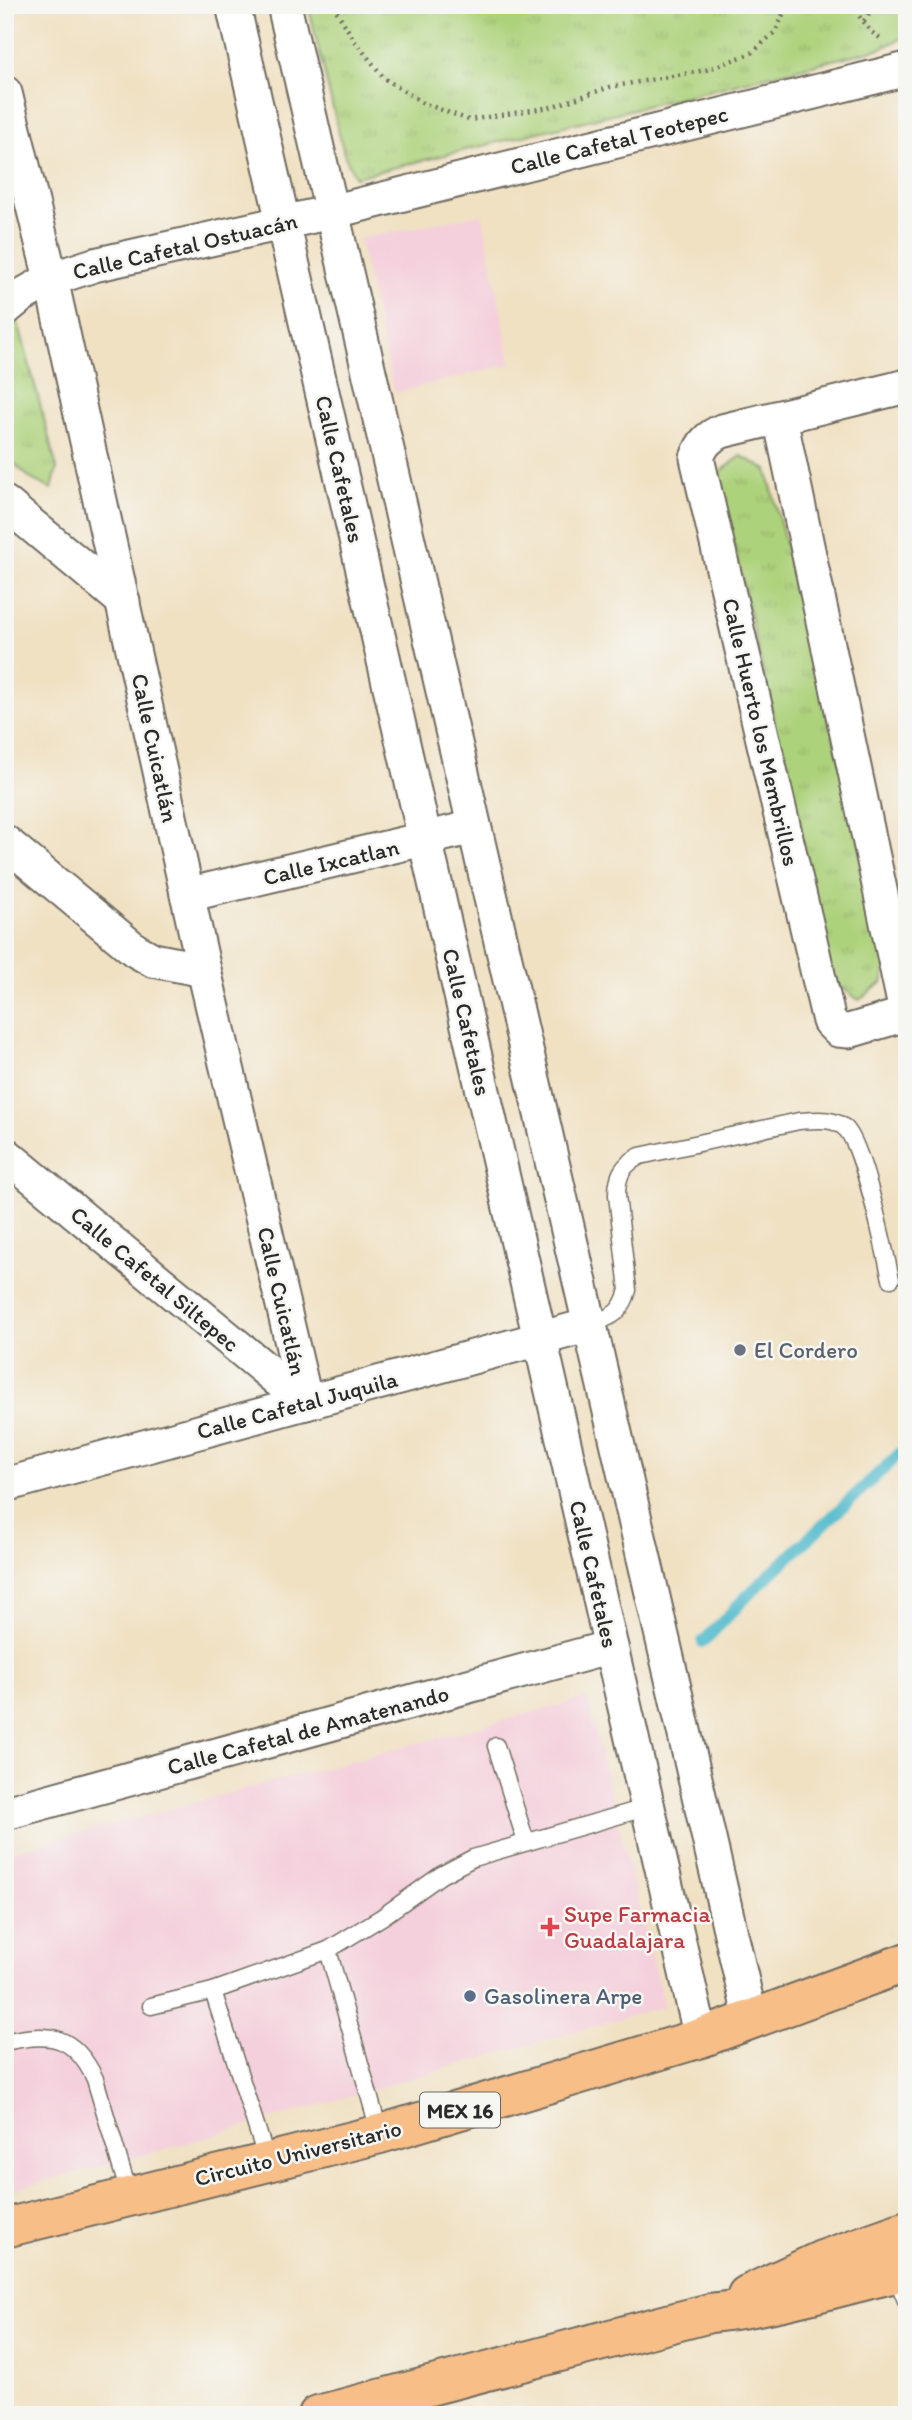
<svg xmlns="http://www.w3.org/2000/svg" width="912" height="2420" font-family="Itim,sans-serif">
  <defs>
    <pattern id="grass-tufts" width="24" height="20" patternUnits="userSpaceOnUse" patternTransform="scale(1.75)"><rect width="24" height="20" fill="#add27c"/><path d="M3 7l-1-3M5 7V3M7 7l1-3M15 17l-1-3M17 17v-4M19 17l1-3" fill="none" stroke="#95b46b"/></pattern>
  </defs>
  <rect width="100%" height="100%" fill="#f6f6f2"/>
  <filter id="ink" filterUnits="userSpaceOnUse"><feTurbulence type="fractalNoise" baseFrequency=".0143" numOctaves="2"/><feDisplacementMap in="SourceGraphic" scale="14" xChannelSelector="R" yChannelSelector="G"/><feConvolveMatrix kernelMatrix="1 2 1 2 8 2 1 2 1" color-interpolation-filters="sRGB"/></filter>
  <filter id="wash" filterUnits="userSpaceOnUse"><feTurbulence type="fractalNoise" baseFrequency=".00686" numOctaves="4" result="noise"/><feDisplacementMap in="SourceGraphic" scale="28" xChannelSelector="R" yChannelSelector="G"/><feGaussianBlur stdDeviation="1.57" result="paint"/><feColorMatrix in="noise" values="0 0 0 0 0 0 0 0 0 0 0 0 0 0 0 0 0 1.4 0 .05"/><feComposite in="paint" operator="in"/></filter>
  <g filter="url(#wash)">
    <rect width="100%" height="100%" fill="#f0e1c3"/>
    <g fill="#f4cfdc">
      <polygon points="482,214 511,364 394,393 359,239"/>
      <polygon points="587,1698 664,2006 155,2152 5,2192 5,1853"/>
    </g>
    <g fill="url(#grass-tufts)" stroke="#6c7e54" stroke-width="2">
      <polygon points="308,5 907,5 907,36 882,48 355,177 344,154"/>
      <polygon points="17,318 57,468 52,489 31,479 5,455 5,335"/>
      <polygon points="741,456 767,470 889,957 882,983 859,1000 833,981 718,474"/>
    </g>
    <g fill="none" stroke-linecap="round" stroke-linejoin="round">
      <polyline stroke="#50bacc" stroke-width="12" points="703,1642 748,1595 907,1447"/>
    </g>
  </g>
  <g filter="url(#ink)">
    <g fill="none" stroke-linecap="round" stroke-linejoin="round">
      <defs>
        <g id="service">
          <path d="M590 1325C612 1316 621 1315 628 1290L617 1195C617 1176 622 1165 640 1156L799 1121C815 1120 834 1117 846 1129 864 1148 884 1249 891 1279"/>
          <polyline points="496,1746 526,1842"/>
          <polyline points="328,1950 380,2134"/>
          <polyline points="213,1991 267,2160"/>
          <polyline points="151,2006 213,1991 328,1950 382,1917 441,1875 473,1858 648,1807"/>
          <path d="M5 2042C49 2032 74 2034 95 2079L130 2197"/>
          <polyline points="895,2273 907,2303"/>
        </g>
        <g id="minor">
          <polyline points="233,5 701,2038"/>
          <polyline points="284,5 751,2020"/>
          <polyline points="5,93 51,279 204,970 306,1403"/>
          <polyline points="5,309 21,296 51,279 94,265 331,212 907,69"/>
          <polyline points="780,418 907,1017"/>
          <polyline points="5,503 123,601"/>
          <polyline points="5,842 135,950 153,960 204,970"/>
          <polyline points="187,895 474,827"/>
          <path d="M906 1014 849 1031 838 1030 829 1021 697 458C702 444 708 437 722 431L907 386"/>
          <polyline points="5,1154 306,1403"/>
          <polyline points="5,1485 590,1325"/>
          <polyline points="5,1813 611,1647"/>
        </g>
        <g id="trunk">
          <polyline points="5,2228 380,2134 701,2038 907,1962"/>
          <polyline points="747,2295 822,2260 907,2230"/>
          <path d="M318 2415 710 2313C779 2306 840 2286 907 2270"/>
        </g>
      </defs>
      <use href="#service" stroke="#706b60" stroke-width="19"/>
      <use href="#minor" stroke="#706b60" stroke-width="37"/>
      <use href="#trunk" stroke="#706b60" stroke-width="42"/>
      <g stroke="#706b60" stroke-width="4.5" stroke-dasharray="2 5" stroke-linecap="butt">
        <polyline points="333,5 354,40 385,79 423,103 469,120 551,107 610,87 706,70 752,53 776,31 787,5"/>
        <polyline points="569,5 572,8 603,11 618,5"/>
        <polyline points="851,5 870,31 880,38"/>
        <polyline points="864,21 874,5"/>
      </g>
      <use href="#service" stroke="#fff" stroke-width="16"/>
      <use href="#minor" stroke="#fff" stroke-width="33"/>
      <use href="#trunk" stroke="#f7be88" stroke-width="38"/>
    </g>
  </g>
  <circle fill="#6b7280" stroke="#f6f6f2" stroke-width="2.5" cx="740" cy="1350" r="7"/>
  <path fill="#e0444e" stroke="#f6f6f2" stroke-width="2.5" d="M546.5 1916.5h7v7h7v7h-7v7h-7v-7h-7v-7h7z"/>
  <circle fill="#5c6f8a" stroke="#f6f6f2" stroke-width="2.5" cx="470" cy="1996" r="7"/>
  <g text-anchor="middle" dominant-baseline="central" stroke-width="5" stroke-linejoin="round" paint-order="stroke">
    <rect fill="#f6f6f2" stroke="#686867" stroke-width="2" x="420" y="2092.5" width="80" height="35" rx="5"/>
    <g font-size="21" font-weight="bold" fill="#2b2b2b">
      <text x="460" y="2110">MEX 16</text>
    </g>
    <g font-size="23" fill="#2b2b2b" stroke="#f6f6f2">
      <text transform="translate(619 140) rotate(-14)">Calle Cafetal Teotepec</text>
      <text transform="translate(185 246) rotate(-13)">Calle Cafetal Ostuacán</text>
      <text transform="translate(340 469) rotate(77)">Calle Cafetales</text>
      <text transform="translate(761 732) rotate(77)">Calle Huerto los Membrillos</text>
      <text transform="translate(155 748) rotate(78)">Calle Cuicatlán</text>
      <text transform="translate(331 862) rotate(-13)">Calle Ixcatlan</text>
      <text transform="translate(467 1022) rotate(77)">Calle Cafetales</text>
      <text transform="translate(155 1279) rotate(40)">Calle Cafetal Siltepec</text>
      <text transform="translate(282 1301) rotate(77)">Calle Cuicatlán</text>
      <text transform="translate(297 1405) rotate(-15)">Calle Cafetal Juquila</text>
      <text transform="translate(594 1574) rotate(77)">Calle Cafetales</text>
      <text transform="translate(308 1730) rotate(-15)">Calle Cafetal de Amatenando</text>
      <text transform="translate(298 2153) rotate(-14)">Circuito Universitario</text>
    </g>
    <g font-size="23" fill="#5b616d" stroke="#f6f6f2" text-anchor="start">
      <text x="754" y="1350">El Cordero</text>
    </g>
    <g font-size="23" fill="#be3a42" stroke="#f6f6f2" text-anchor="start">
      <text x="564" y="1914">Supe Farmacia<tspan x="564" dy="26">Guadalajara</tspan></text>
    </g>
    <g font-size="23" fill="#4e5e75" stroke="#f6f6f2" text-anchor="start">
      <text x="484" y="1996">Gasolinera Arpe</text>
    </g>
  </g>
  <rect width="912" height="2420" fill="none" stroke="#f6f6f2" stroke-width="28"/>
</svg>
